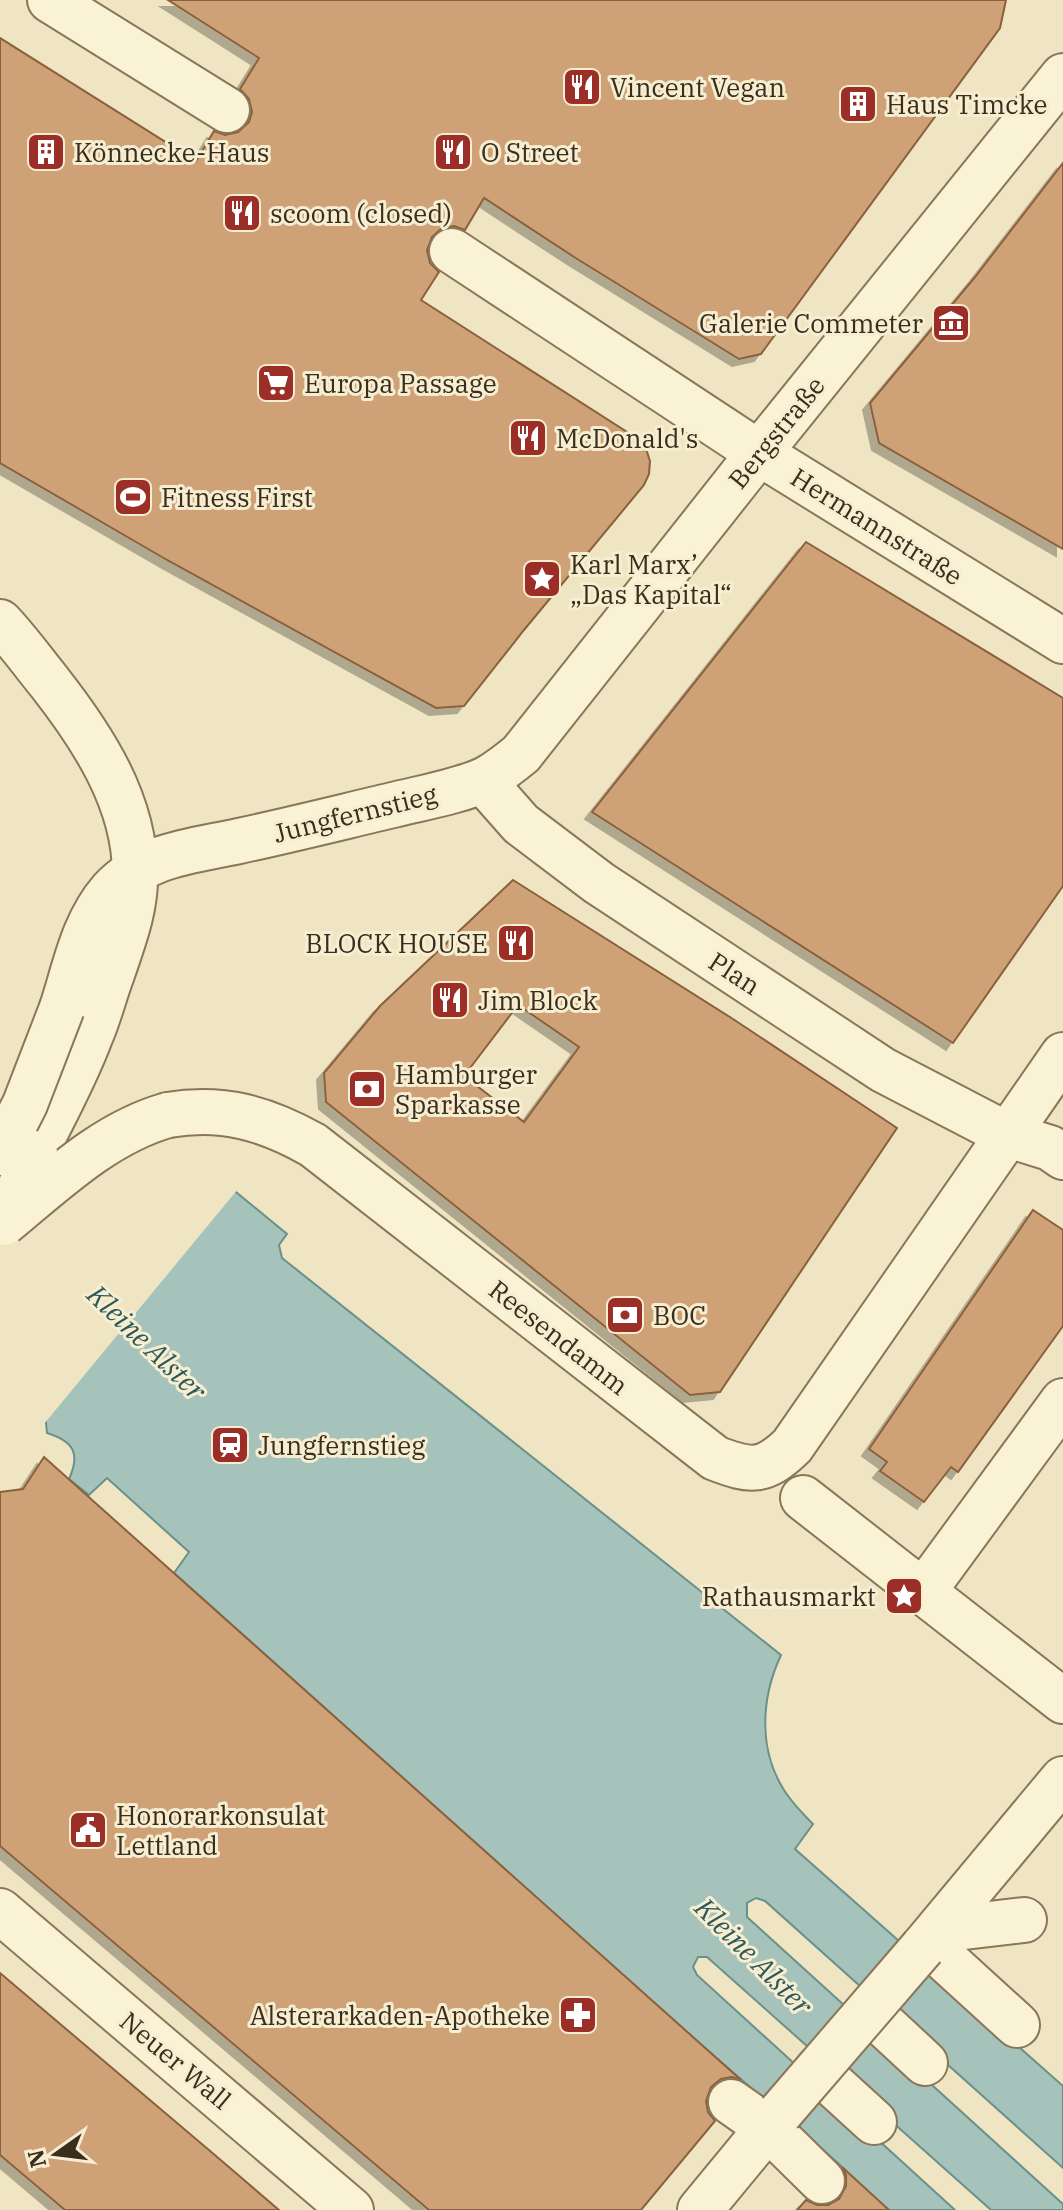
<svg xmlns="http://www.w3.org/2000/svg" width="1063" height="2210" font-family="'IBM Plex Serif',serif">
  <defs>
    <filter id="shadow"><feDropShadow dx="-7" dy="7" stdDeviation="0" flood-color="#0004"/></filter>
  </defs>
  <rect width="100%" height="100%" fill="#efe5c2"/>
  <path fill="#a5c2bb" stroke="#6b908a" stroke-width="2" d="M0 952 236 1192 287 1234 279 1245 282 1258 781 1655C761 1698 758 1749 784 1790 792 1803 803 1814 813 1824L795 1849 1063 2086V2168L765 1901 756 1898 747 1903V1917L1063 2204V2210H991L707 1957H698L693 1967 697 1975 955 2210H876L868 2193 838 2163 698 2042 174 1573 189 1552 107 1478 89 1495 69 1479C81 1453 73 1441 47 1433Z"/>
  <polygon fill="#efe5c2" points="0,948 238,1189 44,1424 41,1418 0,1392"/>
  <g fill="#cfa177" stroke="#8a613d" stroke-width="2" fill-rule="evenodd" filter="url(#shadow)">
    <polygon points="168,0 1006,0 1000,28 761,354 739,359 574,257 484,198 465,230 454,226 442,228 432,237 427,250 430,263 439,272 421,300 638,439 646,449 650,461 649,474 644,485 524,630 464,706 436,708 167,560 0,463 0,38 196,161 214,131 225,135 238,132 249,122 252,112 249,99 240,89 259,58"/>
    <polygon points="1063,163 1063,549 879,443 870,403 975,277"/>
    <polygon points="806,542 1063,698 1063,886 953,1043 592,812"/>
    <path d="M513 880 733 1019 897 1128 720 1392 690 1395 326 1102 324 1073 380 1006ZM518 1005 579 1047 524 1122 464 1076Z"/>
    <polygon points="1033,1210 1063,1230 1063,1326 958,1472 951,1467 924,1502 880,1471 887,1462 869,1449"/>
    <polygon points="44,1457 741,2080 732,2077 721,2079 711,2087 706,2101 708,2112 715,2121 641,2210 429,2210 0,1846 0,1492 23,1489"/>
    <polygon points="0,1973 216,2156 279,2210 65,2210 0,2155"/>
    <polygon points="842,2167 889,2210 797,2210 806,2200 817,2205 828,2205 839,2199 846,2186 846,2175"/>
  </g>
  <g fill="none" stroke-linecap="round" stroke-linejoin="round">
    <defs>
      <g id="minor">
        <polyline points="50,0 227,110"/>
        <polyline points="452,251 759,453 1063,641"/>
        <path d="M0 622C18 641 33 662 50 683 93 738 135 802 135 874 136 909 123 941 112 974 104 995 99 1017 90 1037 75 1077 54 1115 35 1153"/>
        <polyline points="483,781 521,824 599,883 883,1070 1008,1135 1050,1148 1063,1157"/>
        <path d="M62 1008C75 968 83 923 111 891 145 854 193 851 239 841 290 830 342 817 393 805 421 798 461 791 486 779 499 772 510 763 521 754L759 453 1063 76"/>
        <path d="M168 1115C223 1106 265 1118 313 1145L715 1458C751 1472 764 1473 792 1446L1063 1055"/>
        <polyline points="803,1498 1063,1701"/>
        <polyline points="923,1592 1063,1401"/>
        <polyline points="0,1911 351,2210"/>
        <polyline points="939,1930 1024,1920"/>
        <polyline points="927,1943 1017,2025"/>
        <polyline points="923,1947 1063,1779"/>
        <polyline points="869,2011 925,2063"/>
        <polyline points="817,2070 874,2122"/>
        <polyline points="731,2102 768,2128 822,2181"/>
        <polyline points="700,2210 780,2113"/>
      </g>
    </defs>
    <use href="#minor" stroke="#8a7658" stroke-width="48"/>
    <use href="#minor" stroke="#faf2d5" stroke-width="44"/>
    <defs>
      <g id="minor-bridge">
        <polyline points="0,1153 25,1104 62,1008"/>
        <polyline points="8,1214 35,1153"/>
        <path d="M4 1223C54 1182 104 1133 168 1115"/>
        <polyline points="780,2113 923,1947"/>
      </g>
    </defs>
    <use href="#minor-bridge" stroke="#8a7658" stroke-width="48" stroke-linecap="butt"/>
    <use href="#minor-bridge" stroke="#faf2d5" stroke-width="44"/>
  </g>
  <defs>
    <symbol id="restaurant-square" viewBox="-11 -11 22 22"><rect x="-9" y="-9" width="18" height="18" rx="4" fill="#9b2e26" stroke="#f7eed2"/><path d="M-5-6h1v4h1v-4h1v4h1v-4h1v5L-1.5 .5V6h-2V.5L-5-1ZM5-6V6H3V1.5H1.5Q1.5-4 5-6Z" fill="#fff"/></symbol>
    <symbol id="building-square" viewBox="-11 -11 22 22"><rect x="-9" y="-9" width="18" height="18" rx="4" fill="#9b2e26" stroke="#f7eed2"/><path d="M-4-6H4V6H1V3H-1V6H-4ZM-2.5-4.3h1.7v1.8h-1.7ZM.8-4.3h1.7v1.8H.8ZM-2.5-1h1.7V.8h-1.7ZM.8-1h1.7V.8H.8Z" fill="#fff"/></symbol>
    <symbol id="museum-square" viewBox="-11 -11 22 22"><rect x="-9" y="-9" width="18" height="18" rx="4" fill="#9b2e26" stroke="#f7eed2"/><path d="M0-6L6-3V-2H-6V-3ZM-5-1h2V3h-2ZM-1-1h2V3h-2ZM3-1h2V3H3ZM-6 4H6V6H-6Z" fill="#fff"/></symbol>
    <symbol id="supermarket-square" viewBox="-11 -11 22 22"><rect x="-9" y="-9" width="18" height="18" rx="4" fill="#9b2e26" stroke="#f7eed2"/><path d="M-6-5.5h2.5l.6 2H6L4.5 2H-2.5L-4.4-4H-6ZM-1.5 3.2a1.3 1.3 0 1 0 .1 0ZM3 3.2a1.3 1.3 0 1 0 .1 0Z" fill="#fff"/></symbol>
    <symbol id="stadium-square" viewBox="-11 -11 22 22"><rect x="-9" y="-9" width="18" height="18" rx="4" fill="#9b2e26" stroke="#f7eed2"/><path d="M0-5a6.5 5 0 1 0 0 10a6.5 5 0 1 0 0-10ZM-3.5-1.8h7v3.6h-7Z" fill="#fff"/></symbol>
    <symbol id="sight-square" viewBox="-11 -11 22 22"><rect x="-9" y="-9" width="18" height="18" rx="4" fill="#9b2e26" stroke="#f7eed2"/><path d="M0-6L1.8-2.2L6-1.7L2.9 1.2L3.7 5.4L0 3.3L-3.7 5.4L-2.9 1.2L-6-1.7L-1.8-2.2Z" fill="#fff"/></symbol>
    <symbol id="bank-square" viewBox="-11 -11 22 22"><rect x="-9" y="-9" width="18" height="18" rx="4" fill="#9b2e26" stroke="#f7eed2"/><path d="M-6-4H6V4H-6ZM0-2.3a2.3 2.3 0 1 0 0 4.6a2.3 2.3 0 1 0 0-4.6Z" fill="#fff"/></symbol>
    <symbol id="station-square" viewBox="-11 -11 22 22"><rect x="-9" y="-9" width="18" height="18" rx="4" fill="#9b2e26" stroke="#f7eed2"/><path d="M-3-6H3Q5-6 5-4V2Q5 4 3 4L4.5 6H3L1.5 4h-3L-3 6H-4.5L-3 4Q-5 4-5 2V-4Q-5-6-3-6ZM-3.5-4v3h7v-3ZM-3.5 1v1.5H-2V1ZM2 1v1.5H3.5V1Z" fill="#fff"/></symbol>
    <symbol id="civic-square" viewBox="-11 -11 22 22"><rect x="-9" y="-9" width="18" height="18" rx="4" fill="#9b2e26" stroke="#f7eed2"/><path d="M-.6-6.5H3V-4.5H.6V-3L4-1V1h2V6H-6V1h2V-1L-.6-3ZM-1.2 2.5V6h2.4V2.5Z" fill="#fff"/></symbol>
    <symbol id="pharmacy-square" viewBox="-11 -11 22 22"><rect x="-9" y="-9" width="18" height="18" rx="4" fill="#9b2e26" stroke="#f7eed2"/><path d="M-2-6h4v4h4v4h-4v4h-4v-4h-4v-4h4Z" fill="#fff"/></symbol>
  </defs>
  <g fill-rule="evenodd">
    <use href="#restaurant-square" x="560" y="65" width="44" height="44"/>
    <use href="#building-square" x="836" y="82" width="44" height="44"/>
    <use href="#building-square" x="24" y="130" width="44" height="44"/>
    <use href="#restaurant-square" x="431" y="130" width="44" height="44"/>
    <use href="#restaurant-square" x="220" y="191" width="44" height="44"/>
    <use href="#museum-square" x="929" y="301" width="44" height="44"/>
    <use href="#supermarket-square" x="254" y="361" width="44" height="44"/>
    <use href="#restaurant-square" x="506" y="416" width="44" height="44"/>
    <use href="#stadium-square" x="111" y="475" width="44" height="44"/>
    <use href="#sight-square" x="520" y="557" width="44" height="44"/>
    <use href="#restaurant-square" x="494" y="921" width="44" height="44"/>
    <use href="#restaurant-square" x="428" y="978" width="44" height="44"/>
    <use href="#bank-square" x="345" y="1067" width="44" height="44"/>
    <use href="#bank-square" x="603" y="1293" width="44" height="44"/>
    <use href="#station-square" x="208" y="1423" width="44" height="44"/>
    <use href="#sight-square" x="882" y="1574" width="44" height="44"/>
    <use href="#civic-square" x="66" y="1808" width="44" height="44"/>
    <use href="#pharmacy-square" x="556" y="1993" width="44" height="44"/>
  </g>
  <g text-anchor="middle" dominant-baseline="central" stroke-width="6" stroke-linejoin="round" paint-order="stroke">
    <g font-size="26" fill="#392d1d" stroke="#f7eed2" text-anchor="start">
      <text x="610" y="87">Vincent Vegan</text>
      <text x="886" y="104">Haus Timcke</text>
      <text x="74" y="152">Könnecke-Haus</text>
      <text x="481" y="152">O Street</text>
      <text x="270" y="213">scoom (closed)</text>
      <text x="923" y="323" text-anchor="end">Galerie Commeter</text>
      <text x="304" y="383">Europa Passage</text>
      <text x="556" y="438">McDonald's</text>
      <text x="161" y="497">Fitness First</text>
      <text x="570" y="564">Karl Marx’<tspan x="570" dy="30">„Das Kapital“</tspan></text>
      <text x="488" y="943" text-anchor="end">BLOCK HOUSE</text>
      <text x="478" y="1000">Jim Block</text>
      <text x="395" y="1074">Hamburger<tspan x="395" dy="30">Sparkasse</tspan></text>
      <text x="653" y="1315">BOC</text>
      <text x="258" y="1445">Jungfernstieg</text>
      <text x="876" y="1596" text-anchor="end">Rathausmarkt</text>
      <text x="116" y="1815">Honorarkonsulat<tspan x="116" dy="30">Lettland</tspan></text>
      <text x="550" y="2015" text-anchor="end">Alsterarkaden-Apotheke</text>
    </g>
    <g font-size="26" fill="#392d1d" stroke="#f7eed2">
      <text transform="translate(776 432) rotate(-51)">Bergstraße</text>
      <text transform="translate(877 526) rotate(32)">Hermannstraße</text>
      <text transform="translate(355 813) rotate(-14)">Jungfernstieg</text>
      <text transform="translate(735 973) rotate(33)">Plan</text>
      <text transform="translate(559 1337) rotate(38)">Reesendamm</text>
      <text transform="translate(176 2060) rotate(40)">Neuer Wall</text>
    </g>
    <g font-size="28" font-style="italic" fill="#2c5959" stroke="#f7eed2">
      <text transform="translate(147 1342) rotate(44)">Kleine Alster</text>
      <text transform="translate(754 1956) rotate(45)">Kleine Alster</text>
    </g>
  </g>
  <g transform="translate(56 2154) rotate(256)" stroke="#f7eed2" stroke-width="6" paint-order="stroke">
  <path d="M0-6L14 30L0 20L-14 30Z" fill="#392d1d"/>
  <text y="-12" font-size="22" font-weight="bold" text-anchor="middle" fill="#392d1d">N</text>
  </g>
</svg>
